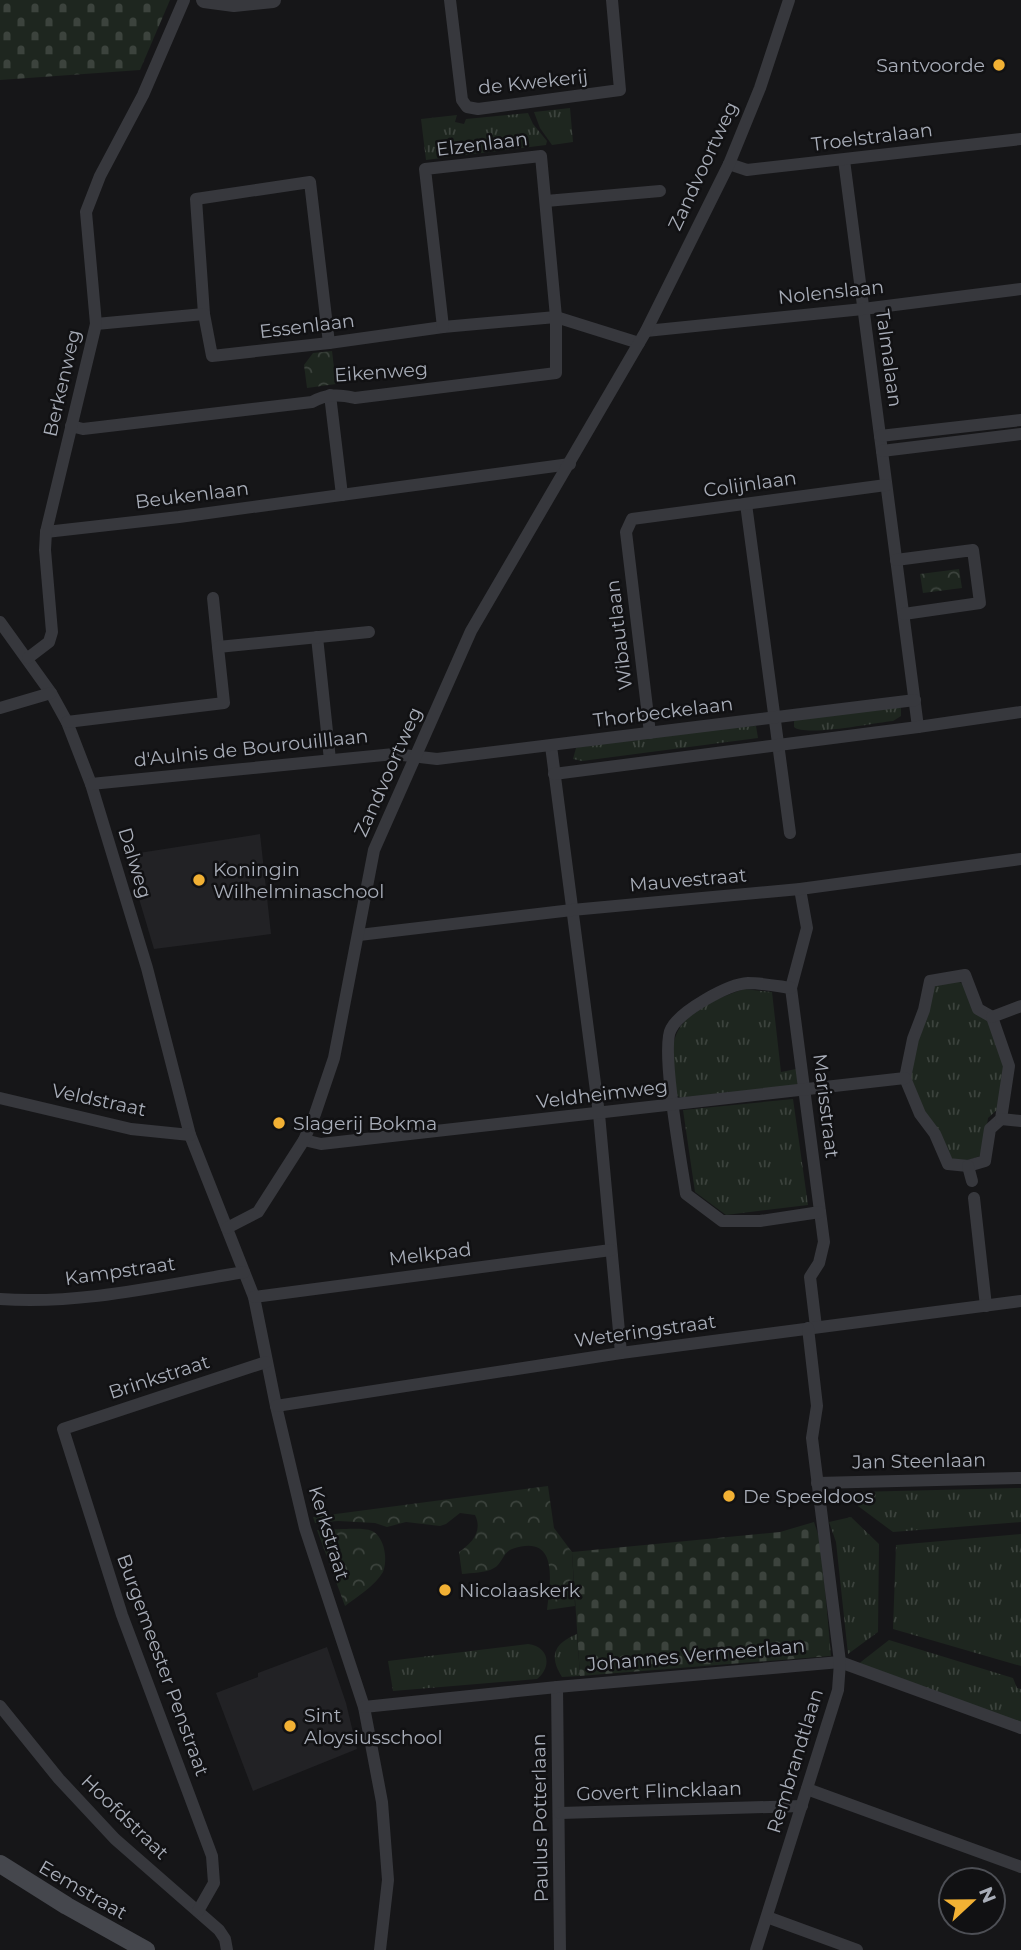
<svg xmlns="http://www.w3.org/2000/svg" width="1021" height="1950" font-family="Montserrat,sans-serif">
  <defs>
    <pattern id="grass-tufts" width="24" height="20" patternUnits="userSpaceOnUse" patternTransform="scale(1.75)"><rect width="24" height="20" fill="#1e261f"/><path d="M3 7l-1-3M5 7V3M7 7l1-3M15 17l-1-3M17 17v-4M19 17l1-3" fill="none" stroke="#3c433d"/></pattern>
    <pattern id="forest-crowns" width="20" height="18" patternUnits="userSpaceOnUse" patternTransform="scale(1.75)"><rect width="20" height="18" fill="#1e261f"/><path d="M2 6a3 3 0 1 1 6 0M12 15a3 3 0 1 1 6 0" fill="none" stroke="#3c433d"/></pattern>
    <pattern id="cemetery-stones" width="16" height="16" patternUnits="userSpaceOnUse" patternTransform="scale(1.75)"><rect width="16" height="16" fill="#1e261f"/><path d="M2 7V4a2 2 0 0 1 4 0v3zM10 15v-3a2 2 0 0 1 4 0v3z" fill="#3c433d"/></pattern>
  </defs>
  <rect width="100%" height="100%" fill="#161618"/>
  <g fill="#222225">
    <polygon points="260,834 271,934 154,949 126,855"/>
    <polygon points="327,1647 346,1703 357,1749 253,1791 216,1693 258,1677 258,1673"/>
  </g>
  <g fill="url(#grass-tufts)">
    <polygon points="570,108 573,142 552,145 540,128 534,112"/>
    <polygon points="528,113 533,124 547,141 546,145 426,160 421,119 457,115 455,122 464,124 466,119"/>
    <path d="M896 707 901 708V716L893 721C874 723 805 737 794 727V721L797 718Z"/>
    <polygon points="756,726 758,738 582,761 573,759 576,748 580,747 728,727"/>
    <path d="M958 981C976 990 1004 1049 1004 1070 1003 1082 1000 1096 998 1109L988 1118 983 1154C974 1159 962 1163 952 1161 942 1143 913 1097 911 1079 909 1055 926 1008 933 984Z"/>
    <path d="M744 989 772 992 781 1072 796 1069 799 1082 795 1086 682 1099 675 1094C674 1079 672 1064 673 1050 674 1014 715 999 744 989Z"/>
    <polygon points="793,1099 808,1205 726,1215 695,1192 683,1110"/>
    <polygon points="1021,1488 1021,1522 893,1532 858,1506 855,1492"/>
    <polygon points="851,1517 879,1544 878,1632 848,1654 836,1542 829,1522"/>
    <polygon points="1021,1534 1021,1666 893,1629 896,1545"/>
    <path d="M577 1634 580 1676 562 1677C548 1655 555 1643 577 1634Z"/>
    <polygon points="889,1640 1013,1678 1017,1688 1021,1689 1021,1723 857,1665"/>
    <path d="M528 1644C548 1646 553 1666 537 1679L393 1691 388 1661Z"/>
  </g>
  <g fill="url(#forest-crowns)">
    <polygon points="332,351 336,384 307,388 304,365 313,353"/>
    <polygon points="959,569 962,588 923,593 920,574"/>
    <path d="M548 1486 554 1528 572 1552 575 1606 547 1610C550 1584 560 1532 512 1549 503 1552 502 1564 494 1568 486 1573 471 1573 462 1574L459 1552C472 1543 483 1531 475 1515L460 1513 446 1524 440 1526 406 1522 387 1527 375 1523 338 1521 315 1523 313 1517Z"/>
    <path d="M344 1529C352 1529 365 1528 372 1531 385 1537 388 1561 383 1572 375 1586 358 1596 345 1606L317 1530Z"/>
  </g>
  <g fill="url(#cemetery-stones)">
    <polygon points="0,0 170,0 140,70 0,80"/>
    <polygon points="814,1522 821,1543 831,1656 580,1676 572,1552 780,1532"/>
  </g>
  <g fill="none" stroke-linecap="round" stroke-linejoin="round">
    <g stroke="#37383d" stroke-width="12">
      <polyline points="450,0 462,100 467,107 478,109 620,90 612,0"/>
      <polyline points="844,160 918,727"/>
      <polyline points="729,164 747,170 1021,139"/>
      <polyline points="546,201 660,191"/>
      <polyline points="204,314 196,199 310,182 329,343"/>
      <polyline points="96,324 204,314 212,356 329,343 443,327 556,317 639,343"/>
      <polyline points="646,331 863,309 1021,289"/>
      <polyline points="330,395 342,495"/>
      <path d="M71 426 83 429 312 402C326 394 339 394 355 398L556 373V317L541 156 425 169 443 327"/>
      <polyline points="880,436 1021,420"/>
      <polyline points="882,451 1021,434"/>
      <polyline points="746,504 790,833"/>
      <polyline points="46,532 179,517 570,464"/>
      <polyline points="896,560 973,550 980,603 904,614"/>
      <polyline points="213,598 218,647"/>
      <polyline points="0,622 51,693 67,722 91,784 147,968 190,1135 254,1297 276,1406 305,1528 364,1707 382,1802 388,1880 380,1950"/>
      <polyline points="317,637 330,760"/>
      <polyline points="28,658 49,642 52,632 45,550 46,532 96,324 86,212 100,176 143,95 184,0"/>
      <polyline points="0,708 51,693"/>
      <polyline points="67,722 224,703 218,647 369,632"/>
      <polyline points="650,733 626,532 632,519 886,485"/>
      <polyline points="551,746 599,1114 621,1353"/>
      <polyline points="554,774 918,727 1021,712"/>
      <polyline points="91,784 394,754 437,759 915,700"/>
      <polyline points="800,889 807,928 791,988 824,1242 819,1263 810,1277 816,1327"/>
      <polyline points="359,935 572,910 800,889 1021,859"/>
      <polygon points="965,975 978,1009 992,1017 1009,1066 1001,1119 990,1129 985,1161 968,1166 948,1164 935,1134 920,1114 905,1078 913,1039 924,1010 930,981"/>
      <path d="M791 988C777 986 762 983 748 983 728 984 680 1011 671 1029 660 1048 682 1166 686 1194L722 1221H760L820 1212"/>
      <polyline points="992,1017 1021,1006"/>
      <polyline points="0,1098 131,1129 190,1135"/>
      <polyline points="1001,1119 1021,1121"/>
      <polyline points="304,1140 321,1144 905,1078"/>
      <polyline points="968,1166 972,1181"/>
      <polyline points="974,1198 986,1306"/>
      <polyline points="227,1228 258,1212 304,1140 315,1114 334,1058 374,850 471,631 646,331 729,164 760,88 789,0"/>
      <polyline points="254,1297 611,1250"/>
      <path d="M0 1299C81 1305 164 1285 244 1272"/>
      <polyline points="276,1406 621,1353 1021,1301"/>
      <polyline points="817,1483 1021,1478"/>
      <polyline points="557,1687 560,1950"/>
      <polyline points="0,1706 59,1779 115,1839 219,1930 225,1939 227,1950"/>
      <polyline points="364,1707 557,1687 840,1662 1021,1728"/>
      <polyline points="807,1789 1021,1867"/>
      <polyline points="560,1813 802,1806"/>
      <polyline points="198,1911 214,1883 212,1856 122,1615 63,1429 266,1362"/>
      <polyline points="767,1917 857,1950"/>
      <polyline points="756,1950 838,1690 840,1662 812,1438 817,1406 808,1328"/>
    </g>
    <polyline stroke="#37383d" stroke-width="16" points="204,0 234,4 273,0"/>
    <polyline stroke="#45474d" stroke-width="18" points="0,1864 67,1906 146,1950"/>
  </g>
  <g fill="#f2b134" stroke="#111113" stroke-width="2.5">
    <circle cx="999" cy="65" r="7"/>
    <circle cx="199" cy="880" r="7"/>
    <circle cx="279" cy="1123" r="7"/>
    <circle cx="729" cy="1496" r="7"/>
    <circle cx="445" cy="1590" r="7"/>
    <circle cx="290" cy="1726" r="7"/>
  </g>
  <g text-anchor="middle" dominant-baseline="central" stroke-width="5" stroke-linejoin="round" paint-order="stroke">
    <g font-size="19" fill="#a8adb8" stroke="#111113" text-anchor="start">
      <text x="985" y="65" text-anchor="end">Santvoorde</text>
      <text x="213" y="869">Koningin<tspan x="213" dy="22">Wilhelminaschool</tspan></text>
      <text x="293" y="1123">Slagerij Bokma</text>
      <text x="743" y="1496">De Speeldoos</text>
      <text x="459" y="1590">Nicolaaskerk</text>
      <text x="304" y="1715">Sint<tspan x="304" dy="22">Aloysiusschool</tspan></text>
    </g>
    <g font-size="19" fill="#a8adb8" stroke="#111113">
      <text transform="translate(533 82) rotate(-6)">de Kwekerij</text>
      <text transform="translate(872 137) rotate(-7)">Troelstralaan</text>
      <text transform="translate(482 144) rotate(-7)">Elzenlaan</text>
      <text transform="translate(703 166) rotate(-65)">Zandvoortweg</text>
      <text transform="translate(831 292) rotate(-6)">Nolenslaan</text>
      <text transform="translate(307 326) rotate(-7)">Essenlaan</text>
      <text transform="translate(889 358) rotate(82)">Talmalaan</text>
      <text transform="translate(381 372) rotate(-4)">Eikenweg</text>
      <text transform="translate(62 383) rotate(-77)">Berkenweg</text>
      <text transform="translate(750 484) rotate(-8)">Colijnlaan</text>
      <text transform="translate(192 495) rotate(-7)">Beukenlaan</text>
      <text transform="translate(619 635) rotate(-97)">Wibautlaan</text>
      <text transform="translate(663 712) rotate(-7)">Thorbeckelaan</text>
      <text transform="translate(251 748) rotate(-6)">d'Aulnis de Bourouilllaan</text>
      <text transform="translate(388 772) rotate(-66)">Zandvoortweg</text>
      <text transform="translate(135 863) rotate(73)">Dalweg</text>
      <text transform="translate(688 880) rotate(-5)">Mauvestraat</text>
      <text transform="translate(602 1094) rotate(-7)">Veldheimweg</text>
      <text transform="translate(99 1100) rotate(12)">Veldstraat</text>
      <text transform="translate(826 1106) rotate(83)">Marisstraat</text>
      <text transform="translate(430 1254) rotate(-7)">Melkpad</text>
      <text transform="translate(120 1271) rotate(-8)">Kampstraat</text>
      <text transform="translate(645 1331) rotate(-8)">Weteringstraat</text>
      <text transform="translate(159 1377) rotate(-18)">Brinkstraat</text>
      <text transform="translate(919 1461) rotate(-1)">Jan Steenlaan</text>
      <text transform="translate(329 1533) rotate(73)">Kerkstraat</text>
      <text transform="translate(696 1655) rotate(-5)">Johannes Vermeerlaan</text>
      <text transform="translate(163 1665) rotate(70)">Burgemeester Penstraat</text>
      <text transform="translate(795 1761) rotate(-73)">Rembrandtlaan</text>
      <text transform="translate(659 1791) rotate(-2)">Govert Flincklaan</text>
      <text transform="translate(125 1817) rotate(44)">Hoofdstraat</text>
      <text transform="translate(540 1818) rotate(-91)">Paulus Potterlaan</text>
      <text transform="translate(83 1890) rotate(30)">Eemstraat</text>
    </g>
  </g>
  <g transform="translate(972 1901) rotate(68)"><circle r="33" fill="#111113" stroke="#4d4f55" stroke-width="2"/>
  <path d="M0-5L12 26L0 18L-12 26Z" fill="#f2b134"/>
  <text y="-10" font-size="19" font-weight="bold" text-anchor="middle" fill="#a8adb8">N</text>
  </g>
</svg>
